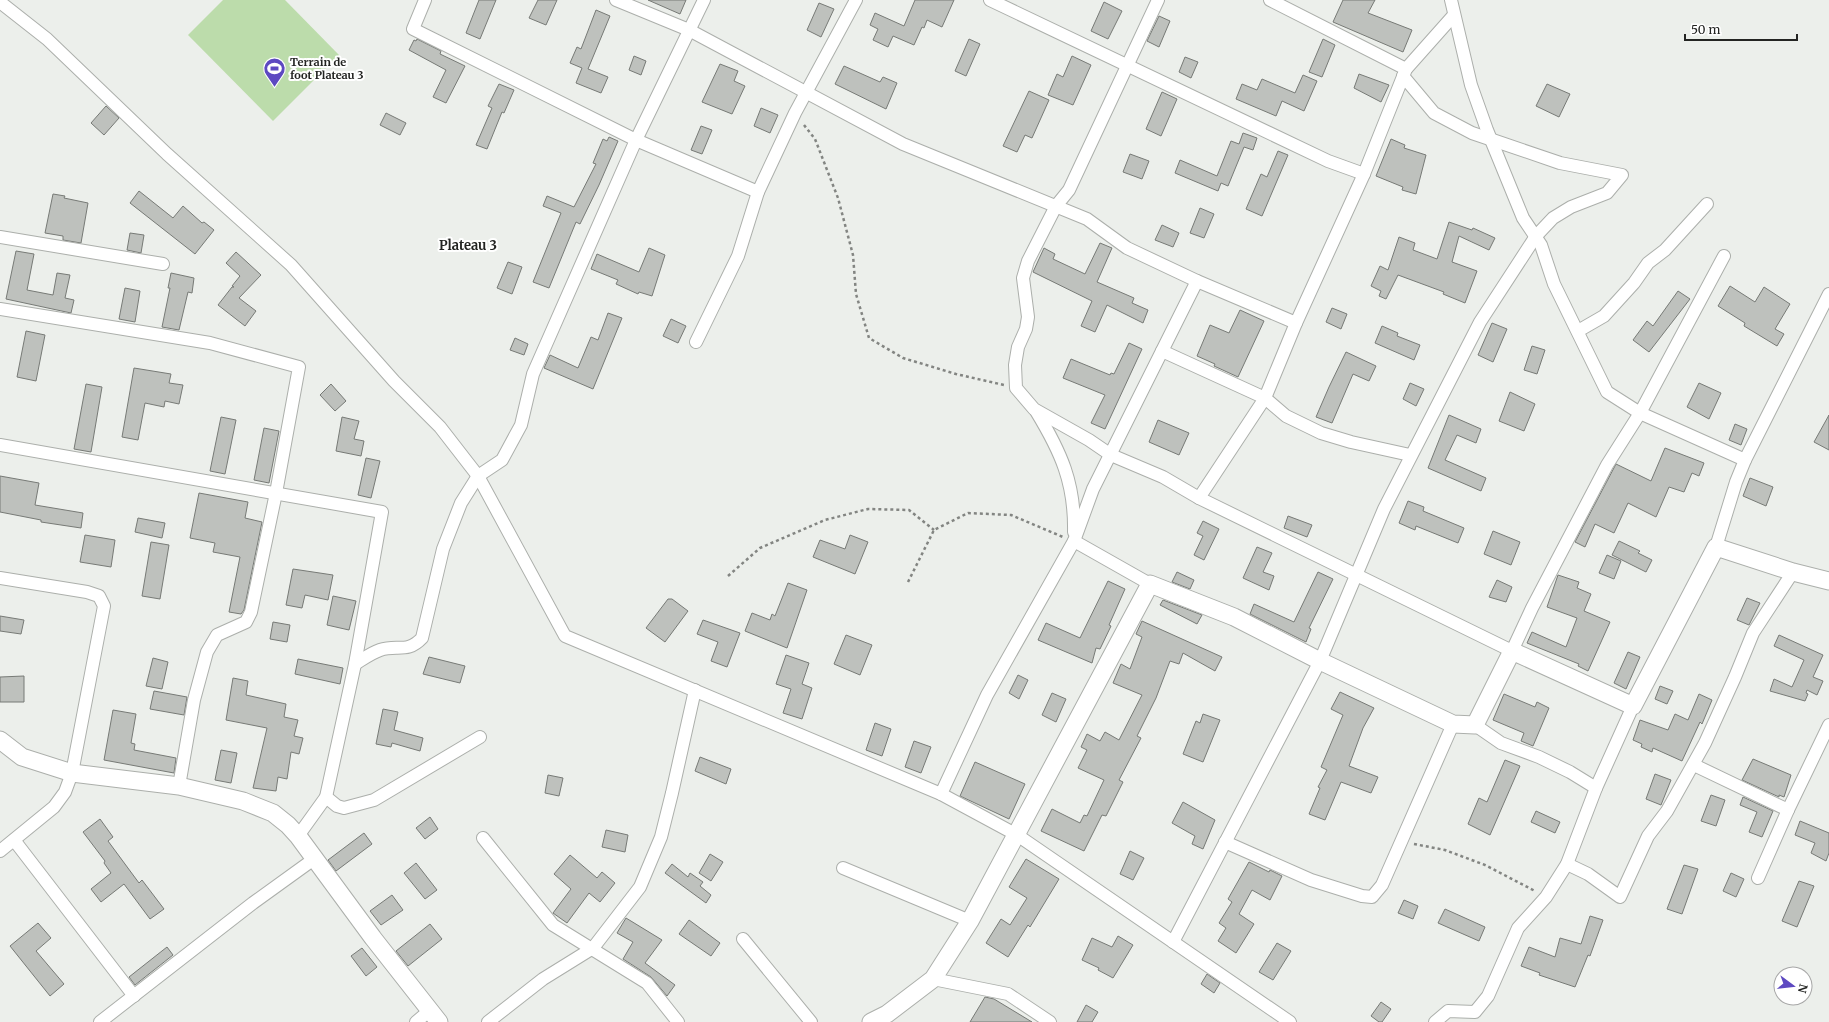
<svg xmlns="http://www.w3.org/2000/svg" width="1829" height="1022" font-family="Merriweather,serif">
  <rect width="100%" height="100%" fill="#ecefeb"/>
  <polygon fill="#bcdcab" points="223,0 285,0 339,55 273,121 188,35"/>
  <g fill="#bec1bd" stroke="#777a76">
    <polygon points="479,0 496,0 480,39 466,33"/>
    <polygon points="538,0 557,0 546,25 529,18"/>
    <polygon points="648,0 686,0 680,14"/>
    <polygon points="915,0 954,0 942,27 927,20 924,28 922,27 914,45 893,36 888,47 873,40 878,29 870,25 875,13 904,26"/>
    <polygon points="1343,0 1375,0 1368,13 1412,30 1403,52 1333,22"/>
    <polygon points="1104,2 1122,11 1108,39 1091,31"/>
    <polygon points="819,3 834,9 821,37 807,30"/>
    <polygon points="596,10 610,16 588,69 608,77 601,93 576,83 582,68 570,63 577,47 581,49"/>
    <polygon points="1159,16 1170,21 1159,47 1147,41"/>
    <polygon points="417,39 441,51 440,54 465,66 446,103 433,97 446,70 409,50 414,40 416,41"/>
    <polygon points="969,39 980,44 966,76 955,71"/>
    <polygon points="1323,39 1335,45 1322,77 1309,72"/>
    <polygon points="634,56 646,61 641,75 629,70"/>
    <polygon points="1072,56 1091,65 1073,105 1048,95 1057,74 1063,77"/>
    <polygon points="1185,57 1198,62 1191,78 1179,72"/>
    <polygon points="720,64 738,71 734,81 745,86 732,114 702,102"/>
    <polygon points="844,66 880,82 883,77 897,83 886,109 835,84"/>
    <polygon points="1359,74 1389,85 1381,102 1354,88"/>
    <polygon points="1303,75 1317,81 1304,111 1282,101 1276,116 1236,99 1242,84 1257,90 1262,79 1295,93"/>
    <polygon points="499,84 514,90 504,113 502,112 487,149 476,145 492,108 488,106"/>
    <polygon points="1547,84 1570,94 1559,117 1536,106"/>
    <polygon points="1029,91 1049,100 1032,138 1025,135 1017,152 1003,146"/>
    <polygon points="1162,92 1177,99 1161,136 1146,129"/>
    <polygon points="106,106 119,118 104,135 91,123"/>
    <polygon points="761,108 778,115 770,133 754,126"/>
    <polygon points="386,113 406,123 400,135 380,125"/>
    <polygon points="701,126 712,130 702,154 691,150"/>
    <polygon points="1243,133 1257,138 1253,150 1244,147 1228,186 1221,183 1218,191 1175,173 1180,160 1217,176 1231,141 1239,144"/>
    <polygon points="609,137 618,141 599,185 580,224 576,222 549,288 533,282 561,213 543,206 547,196 574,207 596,164 593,163 603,139 607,141"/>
    <polygon points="1391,139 1405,145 1404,148 1426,155 1416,194 1402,190 1403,187 1376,176"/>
    <polygon points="1278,151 1288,155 1262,216 1246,209 1261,174 1267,177"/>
    <polygon points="1130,154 1149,161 1142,179 1123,172"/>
    <polygon points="139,191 173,218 183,206 202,223 204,222 214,230 195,254 130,203"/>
    <polygon points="53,194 65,196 64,198 88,203 81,243 63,240 63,236 45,233"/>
    <polygon points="1200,208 1214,214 1204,238 1190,233"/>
    <polygon points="1449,222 1472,230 1473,228 1495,238 1489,250 1459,236 1452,262 1477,271 1465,303 1443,294 1444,292 1398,275 1386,299 1379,296 1381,291 1371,286 1380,266 1388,270 1399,237 1415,243 1413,250 1437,259"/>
    <polygon points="1162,225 1179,233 1173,247 1155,240"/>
    <polygon points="130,233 144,235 141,253 127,250"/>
    <polygon points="1100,243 1112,248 1097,282 1134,298 1132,303 1148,310 1143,323 1107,305 1095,332 1081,326 1092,301 1033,272 1044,248 1055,254 1053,259 1085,274"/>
    <polygon points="649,248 665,255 652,296 639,292 638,294 616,284 618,280 591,269 597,254 639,272"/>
    <polygon points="16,251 34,254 27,290 53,295 57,273 70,275 65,298 74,300 71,313 6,299"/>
    <polygon points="236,252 261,275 239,298 256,311 245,326 218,305 232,287 234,287 232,286 240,276 226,263"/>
    <polygon points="508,262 522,267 512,294 497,288"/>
    <polygon points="171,273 194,278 192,293 188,292 179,330 162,327 170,288 168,288"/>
    <polygon points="1730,286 1755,302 1764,287 1790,304 1775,329 1784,334 1777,346 1744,326 1745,323 1718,306"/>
    <polygon points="125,288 140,291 135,322 119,319"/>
    <polygon points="1678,291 1690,299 1649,352 1633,340 1647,321 1653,326"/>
    <polygon points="1332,308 1347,314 1341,329 1326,322"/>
    <polygon points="1240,310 1264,321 1238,377 1214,366 1215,364 1197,356 1210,325 1229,333"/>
    <polygon points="608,313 622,318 593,389 544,368 550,355 578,368 591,337 598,340"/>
    <polygon points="671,319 686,326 678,343 663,336"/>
    <polygon points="1492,323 1507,329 1493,362 1478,355"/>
    <polygon points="1382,326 1398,333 1397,336 1420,345 1414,360 1375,343"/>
    <polygon points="26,331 45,335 36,381 17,377"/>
    <polygon points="515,338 528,344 524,355 510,350"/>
    <polygon points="1129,343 1142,349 1105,429 1091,423 1105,395 1063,378 1071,359 1110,375 1111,373 1114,374"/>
    <polygon points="1532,346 1545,350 1537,374 1524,370"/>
    <polygon points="1346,352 1376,366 1369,381 1353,374 1332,423 1316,417 1329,387"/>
    <polygon points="134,368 171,374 169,383 183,385 179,404 165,401 164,407 145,403 138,440 122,437"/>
    <polygon points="1410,383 1424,389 1416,406 1403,399"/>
    <polygon points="1699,383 1721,393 1709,419 1687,407"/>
    <polygon points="86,384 102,387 91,452 74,449"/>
    <polygon points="331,384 346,401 335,411 320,395"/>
    <polygon points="1510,392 1535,404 1524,431 1499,421"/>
    <polygon points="1449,415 1481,429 1476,443 1457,435 1445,460 1486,478 1481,491 1428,468"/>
    <polygon points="1829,415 1829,450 1814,442"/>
    <polygon points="221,417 236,420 225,474 210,471"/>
    <polygon points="342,417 359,421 354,439 364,441 361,456 336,451"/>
    <polygon points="1158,420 1189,433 1179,455 1149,442"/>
    <polygon points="1735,424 1747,429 1741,445 1729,440"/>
    <polygon points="264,428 279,431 269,483 254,480"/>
    <polygon points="1665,448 1704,463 1699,476 1692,473 1684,492 1669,487 1656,517 1628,503 1614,533 1595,524 1585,547 1575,542 1616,464 1651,481"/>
    <polygon points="366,458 380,461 371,498 358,495"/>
    <polygon points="0,476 39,483 35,505 83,513 81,528 41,522 41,520 0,512"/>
    <polygon points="1750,478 1773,487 1766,506 1743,496"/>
    <polygon points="199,493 248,502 245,518 262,522 244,610 241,614 229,612 240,557 213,552 215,543 190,538"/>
    <polygon points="1408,501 1424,507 1423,511 1464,528 1458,543 1416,526 1415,530 1399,523"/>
    <polygon points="1288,516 1312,525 1307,537 1284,528"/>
    <polygon points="138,518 165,523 162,538 135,532"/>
    <polygon points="1203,521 1219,529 1204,560 1194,555 1203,536 1197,533"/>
    <polygon points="1493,531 1520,542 1511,565 1484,554"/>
    <polygon points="85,535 115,540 111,567 80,562"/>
    <polygon points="850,535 868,542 855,574 813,557 820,540 845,549"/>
    <polygon points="1619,541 1640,551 1638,553 1652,560 1646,572 1612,555"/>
    <polygon points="151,542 169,545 160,599 142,596"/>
    <polygon points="1257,547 1272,553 1263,572 1274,576 1269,590 1243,578"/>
    <polygon points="1607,555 1621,561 1614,579 1599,573"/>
    <polygon points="293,569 333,575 328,600 305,595 302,608 286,605"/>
    <polygon points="1177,572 1194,580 1190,589 1172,582"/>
    <polygon points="1318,572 1333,579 1309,628 1311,629 1306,642 1250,614 1254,604 1294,622"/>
    <polygon points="1558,575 1579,582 1577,588 1591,594 1584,611 1610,622 1588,671 1578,666 1579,664 1527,643 1532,632 1566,647 1577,618 1547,607"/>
    <polygon points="1497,580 1512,587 1506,602 1489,597"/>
    <polygon points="1108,581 1125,589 1109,625 1111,626 1100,649 1096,648 1092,663 1038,640 1046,623 1080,638"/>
    <polygon points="788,583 807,590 787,648 745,631 752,613 770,620 772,614 775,616"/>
    <polygon points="333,596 356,601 349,630 327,625"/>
    <polygon points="1747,598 1760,603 1749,625 1737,620"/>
    <polygon points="668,599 672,599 688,611 665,642 646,628"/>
    <polygon points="1163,600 1202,615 1197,624 1160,605"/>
    <polygon points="0,616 24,620 21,634 0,631"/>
    <polygon points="703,620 740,633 727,667 711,661 718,642 697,634"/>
    <polygon points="1142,621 1222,657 1215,671 1183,653 1179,664 1170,661 1156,698 1137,736 1141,738 1119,780 1123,782 1106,816 1102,815 1084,851 1041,831 1052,809 1080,823 1084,815 1087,816 1104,780 1078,768 1087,750 1081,747 1087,734 1100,741 1105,732 1119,740 1142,695 1113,683 1121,664 1130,669 1142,637 1136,634"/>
    <polygon points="273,622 290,625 287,642 270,639"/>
    <polygon points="846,635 872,645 860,675 834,664"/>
    <polygon points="1779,635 1823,655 1813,677 1823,681 1817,695 1807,690 1806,693 1808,694 1805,701 1770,691 1774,679 1792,687 1804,660 1774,646"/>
    <polygon points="1628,652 1640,657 1626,689 1614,683"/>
    <polygon points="786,655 809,663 802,684 812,688 802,719 783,713 791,689 776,684"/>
    <polygon points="429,657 465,666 460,683 423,674"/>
    <polygon points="153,658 168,662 162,689 146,686"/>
    <polygon points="298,659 343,668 340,684 295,674"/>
    <polygon points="1018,675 1028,680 1019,699 1009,693"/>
    <polygon points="24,676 24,702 0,702 0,677"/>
    <polygon points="233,678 248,681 246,695 286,704 284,717 298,720 294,736 303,738 299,754 291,752 287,779 278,777 276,791 253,788 267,728 226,720"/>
    <polygon points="1660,686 1673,691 1667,704 1655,699"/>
    <polygon points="154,691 187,697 184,715 150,709"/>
    <polygon points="1340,692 1374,708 1363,728 1349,766 1378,777 1371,793 1341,782 1325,820 1309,814 1320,788 1318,787 1327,770 1321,767 1343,715 1331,709"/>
    <polygon points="1052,693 1066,699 1056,722 1042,715"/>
    <polygon points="1504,694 1535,707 1537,702 1549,708 1533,746 1521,741 1524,733 1493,720"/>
    <polygon points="1699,694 1712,700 1702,724 1700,722 1682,761 1653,748 1652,752 1641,747 1642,744 1633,740 1640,720 1668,730 1675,714 1688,720"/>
    <polygon points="383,709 398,712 394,730 423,738 420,751 392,743 391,747 376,744"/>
    <polygon points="113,710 136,714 131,743 135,744 134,750 176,758 174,773 104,760"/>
    <polygon points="1203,714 1220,720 1203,762 1183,754 1196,721 1200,723"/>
    <polygon points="875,723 891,729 882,756 866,750"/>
    <polygon points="914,741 931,747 921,773 905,767"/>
    <polygon points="221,750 237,753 231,783 215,780"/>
    <polygon points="700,757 731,769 726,784 695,771"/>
    <polygon points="1753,759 1791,775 1784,797 1779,795 1779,797 1742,780"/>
    <polygon points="1505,760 1520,766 1490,835 1468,824 1479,798 1487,802"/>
    <polygon points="975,762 1025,784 1009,819 960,796"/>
    <polygon points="1655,774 1671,780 1661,805 1646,799"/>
    <polygon points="548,775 563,778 559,796 545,793"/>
    <polygon points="1711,795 1725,800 1716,826 1701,821"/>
    <polygon points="1743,797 1773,811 1762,837 1749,832 1757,812 1740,805"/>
    <polygon points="1183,802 1215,820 1203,849 1192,844 1195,836 1172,823"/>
    <polygon points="1536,811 1560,822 1555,833 1531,822"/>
    <polygon points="430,817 438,829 425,839 416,828"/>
    <polygon points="100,819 113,837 108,841 139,883 142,880 164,909 150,919 124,884 101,902 91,889 111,873 104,863 105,861 83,832"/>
    <polygon points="1800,821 1829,833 1829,853 1826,861 1811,853 1815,843 1795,835"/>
    <polygon points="606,830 628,835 625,852 602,847"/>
    <polygon points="364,833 372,844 336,871 328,860"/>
    <polygon points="1130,851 1144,858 1133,880 1120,874"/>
    <polygon points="710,854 723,862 711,881 699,873"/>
    <polygon points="570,855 597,878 602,872 615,883 600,902 589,893 567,923 553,913 571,889 554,874"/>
    <polygon points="1026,859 1059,879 1030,927 1028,925 1008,957 986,943 1001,919 1010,925 1027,898 1009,887"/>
    <polygon points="1249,862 1269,872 1270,870 1282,876 1270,900 1252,890 1239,914 1254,924 1236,953 1218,941 1226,928 1219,923 1232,902 1228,899"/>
    <polygon points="416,863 437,890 425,899 404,873"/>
    <polygon points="672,864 688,877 690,873 703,882 700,886 711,895 706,903 665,873"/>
    <polygon points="1684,865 1698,869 1682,914 1667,909"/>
    <polygon points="1731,873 1744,879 1736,897 1723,891"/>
    <polygon points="1799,881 1814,886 1797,927 1782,921"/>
    <polygon points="392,895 403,910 381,925 370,911"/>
    <polygon points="1404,900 1418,906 1413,919 1398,913"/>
    <polygon points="1445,909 1485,927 1479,941 1438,923"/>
    <polygon points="1590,916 1603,920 1590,956 1588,955 1575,987 1539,975 1540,973 1521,966 1529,947 1555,957 1560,938 1581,944"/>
    <polygon points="626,918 662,940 645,963 675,985 667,996 651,977 623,959 633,942 617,933"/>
    <polygon points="689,920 720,943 711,956 679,934"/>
    <polygon points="38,923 51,938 36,951 64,984 50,996 10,946"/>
    <polygon points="430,924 442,939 408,966 396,951"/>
    <polygon points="1118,936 1133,945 1113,978 1098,970 1099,968 1082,960 1092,938 1112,947"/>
    <polygon points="1277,943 1291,951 1273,980 1259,972"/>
    <polygon points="167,947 173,955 135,985 129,977"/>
    <polygon points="362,948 377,967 366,976 351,956"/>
    <polygon points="1207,974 1220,983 1214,993 1201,984"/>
    <polygon points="985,997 994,999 1032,1022 970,1022"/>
    <polygon points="1381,1002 1391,1009 1382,1022 1379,1022 1371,1016"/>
    <polygon points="1086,1005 1098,1012 1092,1022 1077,1022"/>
  </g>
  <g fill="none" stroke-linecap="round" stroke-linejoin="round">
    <defs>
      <g id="street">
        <polyline points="425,0 413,29 636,140 758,192"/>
        <polyline points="616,0 689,30 903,144 1087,219 1127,248 1197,281 1296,323"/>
        <polyline points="990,0 1328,161 1364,174"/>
        <polyline points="1158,0 1069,190 1056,206 1028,261 1023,278 1028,317 1026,329 1018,347 1015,365 1016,388 1034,409 1089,440 1111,455 1163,477 1199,498 1512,651 1532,608 1607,465 1640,413 1724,256"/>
        <polyline points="1270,0 1406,69"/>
        <polyline points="1451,0 1471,85 1487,130 1523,218 1541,245 1554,284 1607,392 1640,413 1745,460 1736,482 1716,547"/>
        <polyline points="0,2 47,39 167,154 291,265 394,381 440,427 478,476 565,636 941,794 1017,835 1290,1022"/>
        <polyline points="0,237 163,264"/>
        <polyline points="0,309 210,343 299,367 276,493 251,612 246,622 217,635 207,652 194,700 179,786"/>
        <polyline points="1578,331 1604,316 1634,283 1648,263 1665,250 1707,204"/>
        <polyline points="696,342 738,256 758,192 795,113 856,0"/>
        <polyline points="1162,351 1265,398 1286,416 1321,433 1351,442 1410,455"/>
        <path d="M1036 411C1061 452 1075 483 1074 532"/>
        <polyline points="0,445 382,512 355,664 326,797 298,836"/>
        <polyline points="1745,460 1829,294"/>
        <polyline points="1199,498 1265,398 1296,323 1364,174 1406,69 1454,15"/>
        <polyline points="1074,541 1150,584"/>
        <polyline points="0,578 87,592 99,596 104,606 72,773 65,792 54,807 0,851"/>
        <path d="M355 664C363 659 371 653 380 650 397 644 407 654 422 638L443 549 461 503 478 476 502 460 521 425 533 374 636 140 704 0"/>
        <polyline points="1475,725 1501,743 1539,757 1570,772 1596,788"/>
        <polyline points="1694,765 1788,810 1829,725"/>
        <polyline points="941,794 987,695 1074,541 1093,489 1197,281"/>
        <polyline points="326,797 337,806 344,808 374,800 480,737"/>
        <polyline points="483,838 553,925 647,983 678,1022"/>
        <polyline points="14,840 134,996"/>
        <polyline points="1225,842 1311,880 1362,896 1372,897 1382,885 1453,724"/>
        <polyline points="1567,864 1588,874 1620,897 1648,836 1667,811 1705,743 1735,677 1753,633 1793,572"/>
        <polyline points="843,868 970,921"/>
        <polyline points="1758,878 1788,810"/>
        <polyline points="743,939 811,1022"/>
        <polyline points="1173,942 1320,661 1384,509 1480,322 1536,236 1553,218 1571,207 1607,193 1622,175 1560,163 1472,133 1434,113 1403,76"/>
        <polyline points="933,979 1008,994 1050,1022"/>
        <polyline points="100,1022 253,903 314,859"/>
        <polyline points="416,1022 429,1011"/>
        <polyline points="488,1022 543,979 593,948 640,887 661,837 672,793 695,690"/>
        <polyline points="1435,1022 1448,1011 1475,1012 1488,996 1518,928 1546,897 1567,864 1596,788 1633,706"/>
      </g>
      <g id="secondary">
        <polyline points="0,740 22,757 72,773 179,786 243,801 273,813 288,825 298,836 373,938 439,1022"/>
        <polyline points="871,1022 887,1014 933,979 970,921 1150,584 1234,617 1320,661 1453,724 1475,725 1512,651 1633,706 1716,547 1793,572 1829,581"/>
      </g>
    </defs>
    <use href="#street" stroke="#acafab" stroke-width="14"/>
    <use href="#secondary" stroke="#acafab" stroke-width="19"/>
    <g stroke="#838582" stroke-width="2.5" stroke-dasharray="3 3" stroke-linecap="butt">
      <polyline points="804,125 815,139 838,198 853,255 856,294 869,338 903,358 956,374 1004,385"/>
      <polyline points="728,576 760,548 825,520 868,509 909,510 934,530"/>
      <polyline points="908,582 934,530 968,513 1011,515 1063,537"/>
      <polyline points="1414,844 1445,850 1485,865 1535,891"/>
    </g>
    <use href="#street" stroke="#fff" stroke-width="12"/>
    <use href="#secondary" stroke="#fff" stroke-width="17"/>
  </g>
  <defs>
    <symbol id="stadium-pin" viewBox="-11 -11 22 30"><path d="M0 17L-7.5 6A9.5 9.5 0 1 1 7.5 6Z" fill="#5d49c1" stroke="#fff"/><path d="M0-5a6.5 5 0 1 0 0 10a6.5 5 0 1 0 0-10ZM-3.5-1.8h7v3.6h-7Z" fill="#fff"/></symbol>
  </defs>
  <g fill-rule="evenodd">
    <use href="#stadium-pin" x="262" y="56" width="25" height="34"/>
  </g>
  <g text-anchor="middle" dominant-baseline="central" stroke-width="4" stroke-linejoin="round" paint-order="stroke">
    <g font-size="11" font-weight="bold" fill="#232422" stroke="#fff" text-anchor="start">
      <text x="290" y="62">Terrain de<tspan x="290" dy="13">foot Plateau 3</tspan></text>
    </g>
    <g font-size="13" font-weight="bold" fill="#232422" stroke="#fff">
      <text x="468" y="245">Plateau 3</text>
    </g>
  </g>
  <g transform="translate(1793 986) rotate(105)"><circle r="19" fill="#ffffff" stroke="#a7a7a7"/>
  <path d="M0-3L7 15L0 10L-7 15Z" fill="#5d49c1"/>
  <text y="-6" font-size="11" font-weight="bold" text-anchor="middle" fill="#232422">N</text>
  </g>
  <path d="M1685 34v6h112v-6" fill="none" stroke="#232422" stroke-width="2"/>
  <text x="1691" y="34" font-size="12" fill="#232422" stroke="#ffffff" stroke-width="3" paint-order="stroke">50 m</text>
</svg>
